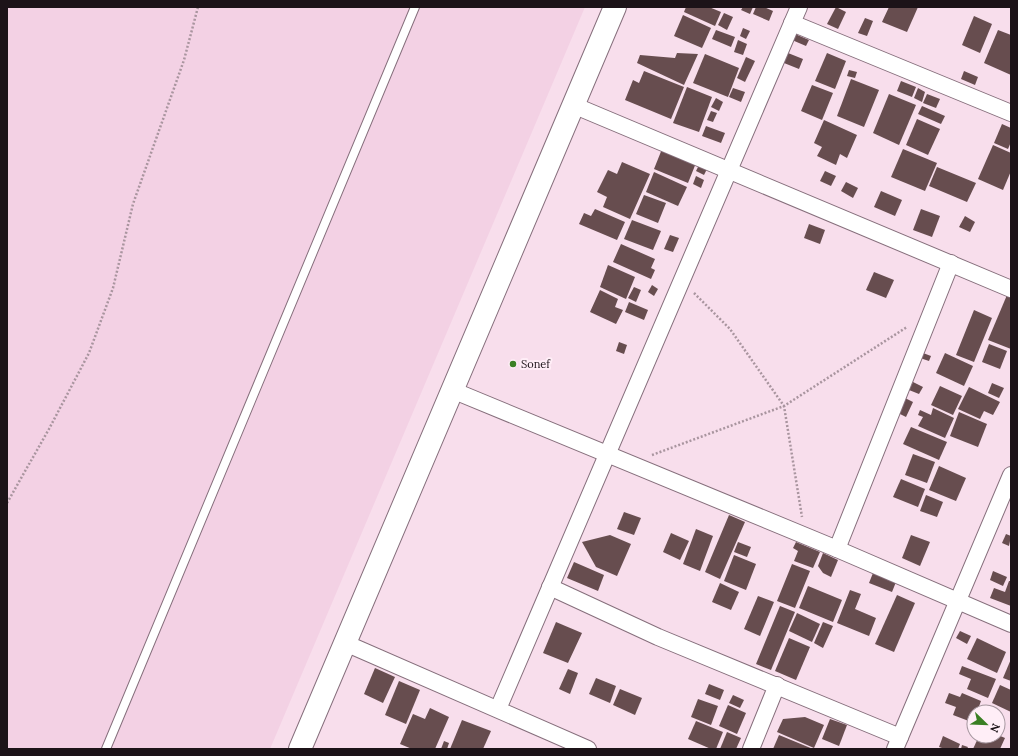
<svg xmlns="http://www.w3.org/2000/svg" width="1018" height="756" font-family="Lora,serif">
  <rect width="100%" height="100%" fill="#f8deec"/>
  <polygon fill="#f3d1e4" points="7,7 585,7 270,749 7,749"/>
  <g fill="#674d4f">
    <polygon points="686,7 709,7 721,12 715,26 684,12"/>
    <polygon points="743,7 753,7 750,14 741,10"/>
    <polygon points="756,7 764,7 773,11 769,21 753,14"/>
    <polygon points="836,7 846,12 838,29 827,24"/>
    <polygon points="889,7 918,7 907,32 882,22"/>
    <polygon points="724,13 733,17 727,30 718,25"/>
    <polygon points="683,15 711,28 702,48 674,36"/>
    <polygon points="974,16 992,24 980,53 962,45"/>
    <polygon points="865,18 873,21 867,36 858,33"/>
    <polygon points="743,28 750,31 746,39 740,36"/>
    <polygon points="716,30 735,37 731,47 712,39"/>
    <polygon points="998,30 1011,35 1011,75 984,63"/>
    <polygon points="795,34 809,40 806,46 792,40"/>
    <polygon points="738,40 747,44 743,55 734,52"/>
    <polygon points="677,53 698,54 684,85 637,63 640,55 675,58"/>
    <polygon points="788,53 803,59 799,69 784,63"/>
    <polygon points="827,53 846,61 835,89 815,81"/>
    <polygon points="705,54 739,68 728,97 693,83"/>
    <polygon points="746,57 755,61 745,82 737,78"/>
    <polygon points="849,70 857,72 855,78 847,76"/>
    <polygon points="644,71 684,87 671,119 625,100 633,80 639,83"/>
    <polygon points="964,71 978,77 975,85 961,79"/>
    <polygon points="851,79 879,90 864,127 837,116"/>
    <polygon points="901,81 916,87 912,97 897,91"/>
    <polygon points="812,85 833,93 822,120 801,111"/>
    <polygon points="687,87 712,97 699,132 673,123"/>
    <polygon points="733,88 745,92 741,102 729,97"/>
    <polygon points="918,88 925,92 922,102 914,98"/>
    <polygon points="889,94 916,105 899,145 873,133"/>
    <polygon points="927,94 940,99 936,108 923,103"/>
    <polygon points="716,98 723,102 719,111 711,107"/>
    <polygon points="922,106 945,116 941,124 918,114"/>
    <polygon points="711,111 717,113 713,122 707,120"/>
    <polygon points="917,119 940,129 928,155 906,145"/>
    <polygon points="824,120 857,135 847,158 840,154 836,165 817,156 822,147 814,143"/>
    <polygon points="1002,124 1011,128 1011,142 1008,149 994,143"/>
    <polygon points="706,126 725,133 721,143 702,136"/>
    <polygon points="993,145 1011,153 1011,171 1003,190 978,179"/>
    <polygon points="662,149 696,163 688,183 654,169"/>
    <polygon points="903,149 937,163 925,191 891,177"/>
    <polygon points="701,161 709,165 704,175 696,171"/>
    <polygon points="622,162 650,174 630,219 603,207 607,197 597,192 608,170 617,174"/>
    <polygon points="937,167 976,183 967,202 929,186"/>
    <polygon points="825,171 836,176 831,186 820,181"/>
    <polygon points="654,172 687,187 678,206 646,192"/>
    <polygon points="696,176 704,180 701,188 693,184"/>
    <polygon points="846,182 858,188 853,198 841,191"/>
    <polygon points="881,191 902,200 895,216 874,207"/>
    <polygon points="644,195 666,203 658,223 636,214"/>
    <polygon points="595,209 625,222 617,240 579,224 584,213 591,216"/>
    <polygon points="921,209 940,216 932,237 913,230"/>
    <polygon points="965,216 975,222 970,232 959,227"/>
    <polygon points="632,220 661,231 653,250 624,239"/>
    <polygon points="809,224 825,230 820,244 804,238"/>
    <polygon points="670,235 679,238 673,252 664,249"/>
    <polygon points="621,244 655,259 651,268 655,270 651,279 613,262"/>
    <polygon points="608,265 635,277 626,299 600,287"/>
    <polygon points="874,272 894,280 886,298 866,290"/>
    <polygon points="652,285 658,289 654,296 648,292"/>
    <polygon points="634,287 641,290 636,302 628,298"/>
    <polygon points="600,290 618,299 615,307 623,310 616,324 590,312"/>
    <polygon points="1007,295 1011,297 1011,349 988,340"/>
    <polygon points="629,302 648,310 644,320 625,312"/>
    <polygon points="974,310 992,318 974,362 956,355"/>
    <polygon points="619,342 627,345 624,354 616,351"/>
    <polygon points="989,344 1007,351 1000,369 982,362"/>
    <polygon points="923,353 931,356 929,361 920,358"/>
    <polygon points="945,353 973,366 964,386 936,373"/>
    <polygon points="913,382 923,387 919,394 909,390"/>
    <polygon points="992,383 1004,388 999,398 988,393"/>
    <polygon points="940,386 962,396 953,415 931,405"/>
    <polygon points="969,387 1000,402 993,415 984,411 980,419 958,409"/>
    <polygon points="905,398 913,402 906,417 898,413"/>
    <polygon points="933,408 954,418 945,438 918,426 923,417 918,415 920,410 931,415"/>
    <polygon points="959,412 987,424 978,447 950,436"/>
    <polygon points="911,427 947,442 939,460 903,444"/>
    <polygon points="913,454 935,462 927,483 905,475"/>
    <polygon points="939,466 966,478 956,501 929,490"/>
    <polygon points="901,479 925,489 918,507 893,497"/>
    <polygon points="926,495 943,502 937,517 920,511"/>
    <polygon points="624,512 641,518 634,535 617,529"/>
    <polygon points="729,515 745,522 720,579 705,572"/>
    <polygon points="696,529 713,536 700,571 683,564"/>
    <polygon points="671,533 689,541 680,560 663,552"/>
    <polygon points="1006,534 1011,536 1009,546 1002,543"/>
    <polygon points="610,535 631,544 617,576 596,567 582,542"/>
    <polygon points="911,535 930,542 920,566 902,558"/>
    <polygon points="738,542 751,547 747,557 734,552"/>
    <polygon points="796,542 820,552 813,568 794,561 798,551 793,548"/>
    <polygon points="823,553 838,560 831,577 823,573 818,566"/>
    <polygon points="734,555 756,564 746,590 724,581"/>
    <polygon points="574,562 604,575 598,591 567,578"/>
    <polygon points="792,564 810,571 795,608 777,601"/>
    <polygon points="993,571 1007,577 1003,586 990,580"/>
    <polygon points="873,573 896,582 892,592 869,583"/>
    <polygon points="1009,581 1011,581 1011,606 990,598 994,588 1005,592"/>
    <polygon points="720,583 739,592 731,610 712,602"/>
    <polygon points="808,586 842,600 833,622 799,608"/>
    <polygon points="850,590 861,594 855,609 876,618 869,636 837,623"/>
    <polygon points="897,595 915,603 894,652 875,644"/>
    <polygon points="758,596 774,602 760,636 744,629"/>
    <polygon points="780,606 795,612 771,670 756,664"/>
    <polygon points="797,613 820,624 812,642 789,631"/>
    <polygon points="556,622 582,633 568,663 543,653"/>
    <polygon points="823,622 833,626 823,648 814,643"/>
    <polygon points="960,631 971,636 967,644 956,638"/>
    <polygon points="789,638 810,647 796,680 775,671"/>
    <polygon points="977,638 1006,652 997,673 967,659"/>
    <polygon points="1011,659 1011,681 1003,678"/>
    <polygon points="962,666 996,679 988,698 967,689 971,679 959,674"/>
    <polygon points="375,668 395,677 383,703 364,694"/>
    <polygon points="568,669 578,673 570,694 559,689"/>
    <polygon points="596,678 616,686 610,703 589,694"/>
    <polygon points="399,681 420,690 406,724 385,715"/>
    <polygon points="709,684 724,690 720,700 705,694"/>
    <polygon points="1000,685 1011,690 1011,712 992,703"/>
    <polygon points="620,689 642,698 635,715 613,705"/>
    <polygon points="949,693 960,697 962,693 981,701 977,712 974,712 974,723 953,715 956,707 945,703"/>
    <polygon points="733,695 744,700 740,708 729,703"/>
    <polygon points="698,699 718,706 711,725 691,717"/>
    <polygon points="728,705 746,713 737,734 719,726"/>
    <polygon points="430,708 449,717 435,749 412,749 400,744 413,714 425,719"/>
    <polygon points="805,717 824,725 814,748 777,732 783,719"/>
    <polygon points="830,719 847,725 839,746 822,739"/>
    <polygon points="462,720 491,731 483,749 450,749"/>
    <polygon points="696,721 723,732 716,749 711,749 688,739"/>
    <polygon points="727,732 741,738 736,749 720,749"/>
    <polygon points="779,735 813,749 773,749"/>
    <polygon points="998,735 1005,738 1000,749 973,749 979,736"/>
    <polygon points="943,736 960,744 958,749 945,749 939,747"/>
    <polygon points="444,741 449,743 447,749 441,749"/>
    <polygon points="962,745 968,747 967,749 961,749"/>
  </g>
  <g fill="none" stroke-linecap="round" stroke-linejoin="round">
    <defs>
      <polyline id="lane" points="106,749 415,7"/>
      <g id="street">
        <polyline points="792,23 1011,113"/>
        <polyline points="573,105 1011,289"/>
        <polyline points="452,390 837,549 1011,624"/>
        <polyline points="837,549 951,263"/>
        <polyline points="550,587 658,637 900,737"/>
        <polyline points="345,643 588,749"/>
        <polyline points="498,709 799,7"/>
        <polyline points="751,749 777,685"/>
        <polyline points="895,749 1011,475"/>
      </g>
      <polyline id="secondary" points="300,749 615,7"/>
    </defs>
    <use href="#lane" stroke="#866f7c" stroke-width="10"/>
    <use href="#street" stroke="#866f7c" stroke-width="18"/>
    <use href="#secondary" stroke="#866f7c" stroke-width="24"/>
    <g stroke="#a9959f" stroke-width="2.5" stroke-dasharray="2 2" stroke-linecap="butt">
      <polyline points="694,293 730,329 784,406 907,327"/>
      <polyline points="652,455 784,406 802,517"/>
      <polyline points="7,503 49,429 89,353 113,288 133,204 184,60 198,7"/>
    </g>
    <use href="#lane" stroke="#fff" stroke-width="8"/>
    <use href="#street" stroke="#fff" stroke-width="16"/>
    <use href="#secondary" stroke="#fff" stroke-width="22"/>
  </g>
  <circle fill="#3a7f23" stroke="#ffeef7" stroke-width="1.5" cx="513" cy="364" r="4"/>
  <g text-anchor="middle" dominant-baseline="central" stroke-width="4" stroke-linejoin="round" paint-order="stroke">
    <g font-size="11" fill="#1c1318" stroke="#ffeef7" text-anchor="start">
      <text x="521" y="364">Sonef</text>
    </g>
  </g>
  <rect width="1018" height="756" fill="none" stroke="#1c1318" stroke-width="16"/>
  <g transform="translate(986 724) rotate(113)"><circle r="19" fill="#ffeef7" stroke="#a4969e"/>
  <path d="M0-3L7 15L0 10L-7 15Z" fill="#3a7f23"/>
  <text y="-6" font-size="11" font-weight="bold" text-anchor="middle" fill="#1c1318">N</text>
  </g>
</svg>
